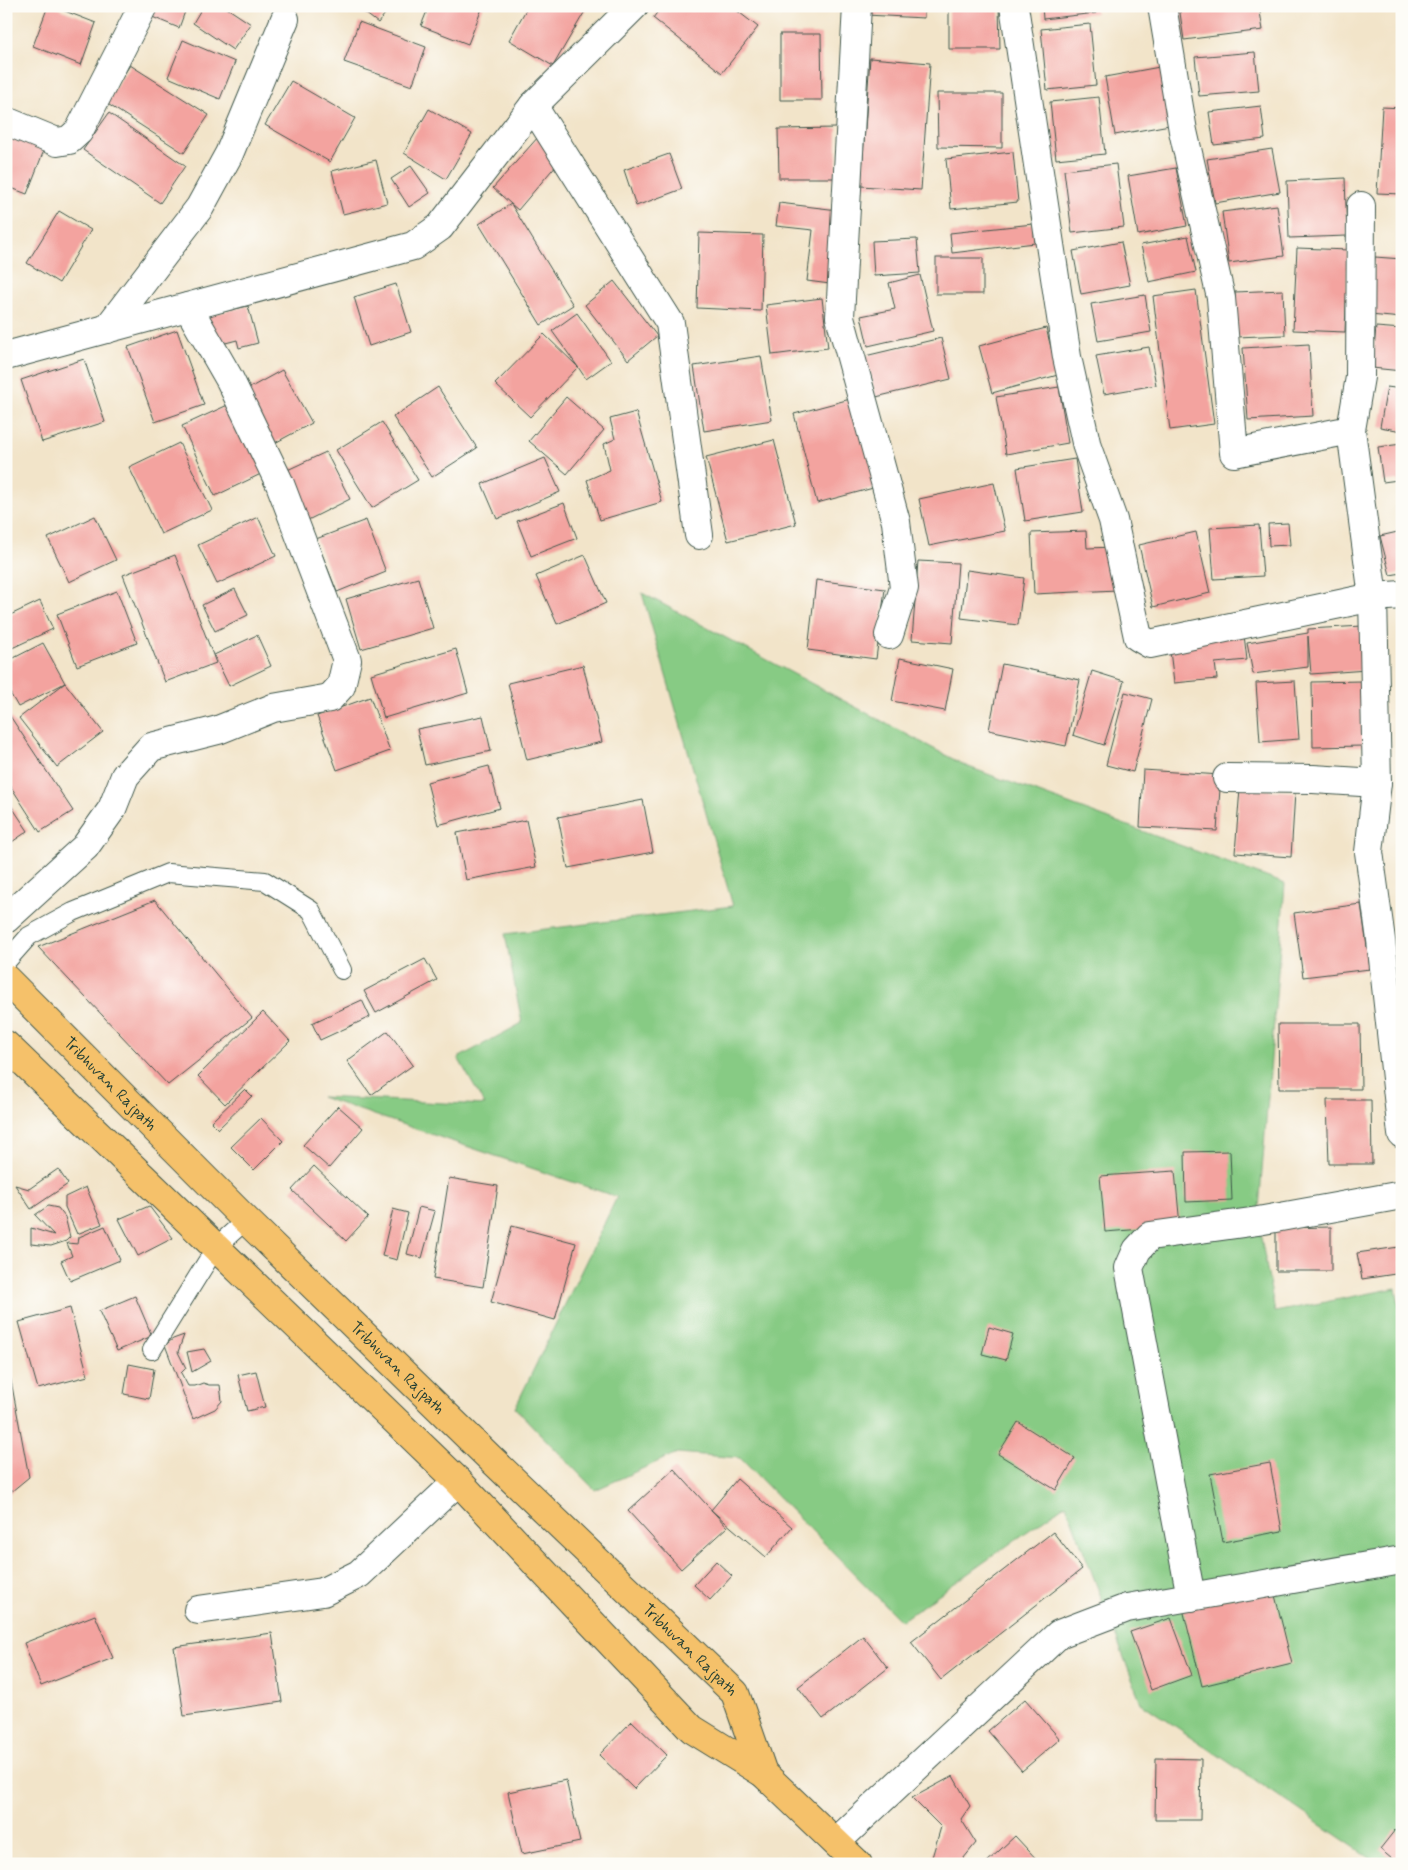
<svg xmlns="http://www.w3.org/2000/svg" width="1408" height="1870" font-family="Mynerve,sans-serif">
  <rect width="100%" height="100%" fill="#fdfcf7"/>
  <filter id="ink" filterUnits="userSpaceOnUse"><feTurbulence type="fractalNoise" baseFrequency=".02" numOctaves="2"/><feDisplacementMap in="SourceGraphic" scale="10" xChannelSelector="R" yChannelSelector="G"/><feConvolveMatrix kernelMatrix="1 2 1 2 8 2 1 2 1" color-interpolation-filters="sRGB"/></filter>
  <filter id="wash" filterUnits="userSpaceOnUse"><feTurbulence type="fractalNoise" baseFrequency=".0096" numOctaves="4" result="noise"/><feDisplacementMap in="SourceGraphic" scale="20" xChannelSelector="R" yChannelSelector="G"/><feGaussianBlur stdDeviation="1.12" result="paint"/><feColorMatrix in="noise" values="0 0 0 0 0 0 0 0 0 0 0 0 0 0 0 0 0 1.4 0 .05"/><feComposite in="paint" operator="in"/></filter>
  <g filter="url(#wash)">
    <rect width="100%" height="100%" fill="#f2e4c9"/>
    <polygon fill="#87cb84" stroke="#53845c" points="642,593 966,766 1285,884 1258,1221 1275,1312 1396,1288 1402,1321 1402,1864 1379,1864 1141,1703 1066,1504 901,1621 740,1458 677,1453 595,1490 515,1408 617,1197 321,1097 485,1105 458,1058 522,1023 505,934 733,906"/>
    <g id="blocks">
      <g fill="#f3a39f">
        <polygon points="48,6 52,6 96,23 81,65 33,46"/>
        <polygon points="148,6 187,6 179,28 145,14"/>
        <polygon points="203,6 224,6 251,24 233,50 193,23"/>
        <polygon points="356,6 391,6 378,23"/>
        <polygon points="429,6 483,6 468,44 421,26"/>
        <polygon points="528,6 588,6 553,66 509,40"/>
        <polygon points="662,6 731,6 758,27 722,73 653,18"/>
        <polygon points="866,6 924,6 924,18 866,15"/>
        <polygon points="949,6 999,6 1000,49 949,49"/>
        <polygon points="1042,6 1095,6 1096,13 1043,19"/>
        <polygon points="1179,6 1259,6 1263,30 1184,40"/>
        <polygon points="359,22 426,47 412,86 344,62"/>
        <polygon points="1090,24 1096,85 1047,90 1041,29"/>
        <polygon points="780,34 821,34 822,100 780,100"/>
        <polygon points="183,40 235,62 220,99 168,77"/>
        <polygon points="1255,52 1259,91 1199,96 1195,57"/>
        <polygon points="870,58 930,63 921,190 861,186"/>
        <polygon points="130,65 209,115 184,153 106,103"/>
        <polygon points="1165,66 1175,124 1115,135 1105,77"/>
        <polygon points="291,81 355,118 330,162 265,125"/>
        <polygon points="937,93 1002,93 1002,148 938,147"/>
        <polygon points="1099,97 1105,154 1056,159 1050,102"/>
        <polygon points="1261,106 1265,139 1214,145 1209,112"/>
        <polygon points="1382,107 1402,108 1402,194 1377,193"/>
        <polygon points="429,109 472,134 446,179 404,153"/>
        <polygon points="109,113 185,166 160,203 83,150"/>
        <polygon points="6,124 48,140 27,194 6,186"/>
        <polygon points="837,128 837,178 779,178 778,129"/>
        <polygon points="539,136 563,157 518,210 511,204 573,305 541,325 479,224 511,204 493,188"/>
        <polygon points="1272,149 1280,192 1215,203 1207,159"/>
        <polygon points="1013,152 1018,202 951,209 946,159"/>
        <polygon points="669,154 682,189 636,206 624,170"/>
        <polygon points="376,160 387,203 343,214 332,171"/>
        <polygon points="1116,164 1124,227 1072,233 1064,170"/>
        <polygon points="411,166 430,193 409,207 391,179"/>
        <polygon points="1176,168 1187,226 1138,235 1128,176"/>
        <polygon points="1345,178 1347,236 1289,238 1287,181"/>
        <polygon points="779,203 838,210 830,284 807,281 813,230 776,226"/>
        <polygon points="1277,205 1284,256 1229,263 1222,212"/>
        <polygon points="59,211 91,230 59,283 27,263"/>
        <polygon points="1033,224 1035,243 952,253 950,233"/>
        <polygon points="699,233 763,235 761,311 697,308"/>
        <polygon points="1188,236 1196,272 1149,282 1141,245"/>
        <polygon points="917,239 920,273 874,276 872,241"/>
        <polygon points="1121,242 1130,285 1081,294 1073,251"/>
        <polygon points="1297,248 1348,250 1345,332 1293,330"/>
        <polygon points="1375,257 1402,259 1402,318 1370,315"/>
        <rect x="936" y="258" width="47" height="36"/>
        <polygon points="920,275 933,331 868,346 861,316 895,309 889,283"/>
        <polygon points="614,281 657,336 628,360 585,305"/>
        <polygon points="396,284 411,332 369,346 354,297"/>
        <polygon points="1196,290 1214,424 1170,430 1153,296"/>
        <polygon points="1283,290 1285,335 1237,337 1235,292"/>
        <polygon points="1145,295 1151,332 1098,341 1091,304"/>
        <polygon points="822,298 828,348 772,355 766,305"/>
        <polygon points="248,306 258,343 239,348 237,340 214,346 206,316"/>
        <polygon points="577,313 611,361 586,379 578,367 530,417 495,384 544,334 578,367 552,331"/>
        <polygon points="1376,327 1402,329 1402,371 1372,368"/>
        <polygon points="1046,328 1058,375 992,393 979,346"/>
        <polygon points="177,330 204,405 155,422 128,347"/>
        <polygon points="941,338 951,379 876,397 865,356"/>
        <polygon points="1309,344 1313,416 1248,420 1243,348"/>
        <polygon points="1149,347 1156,385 1104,394 1096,356"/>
        <polygon points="761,356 772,420 704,431 694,366"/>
        <polygon points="84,359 105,422 42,442 21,380"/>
        <polygon points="282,370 312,423 273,444 244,391"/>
        <polygon points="438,387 477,448 432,477 393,417"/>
        <polygon points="1059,387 1068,443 1006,454 996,397"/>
        <polygon points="1387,387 1402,389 1402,431 1380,427"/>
        <polygon points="566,397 604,430 567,474 529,441"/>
        <polygon points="854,398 877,487 817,503 794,414"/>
        <polygon points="232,403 265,472 215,496 182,426"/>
        <polygon points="636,412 662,502 600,520 587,480 610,470 604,444 615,439 610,419"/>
        <polygon points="382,422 418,480 372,508 336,450"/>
        <polygon points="774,440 796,524 728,541 706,457"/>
        <polygon points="179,443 212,510 161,534 129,467"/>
        <polygon points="1402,444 1402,495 1401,495 1398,480 1383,482 1378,447"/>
        <polygon points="326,452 350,499 304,522 281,473"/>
        <polygon points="545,458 560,492 497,519 482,484"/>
        <polygon points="1075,459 1083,512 1025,521 1017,468"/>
        <polygon points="994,483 1005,531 929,546 919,499"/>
        <polygon points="564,503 577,538 531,556 517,521"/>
        <polygon points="95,516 116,560 69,582 48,538"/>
        <polygon points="258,517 276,556 217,584 198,545"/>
        <polygon points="366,520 386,572 337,592 316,539"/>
        <polygon points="1288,523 1290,545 1269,546 1268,524"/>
        <polygon points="1259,525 1263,576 1214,579 1210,528"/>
        <polygon points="1086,531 1087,548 1115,547 1117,590 1034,594 1031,533"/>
        <polygon points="1402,531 1402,573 1390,575 1380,536"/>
        <polygon points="1196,532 1210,593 1153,607 1139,545"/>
        <polygon points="175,555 216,663 165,682 123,575"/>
        <polygon points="585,555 606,603 557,624 536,576"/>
        <polygon points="918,561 958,563 952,643 912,640"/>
        <polygon points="967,570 1024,578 1018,625 961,618"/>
        <polygon points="418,578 433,628 361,649 346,599"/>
        <polygon points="816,580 885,589 876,659 808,650"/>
        <polygon points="235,589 248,615 215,631 202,605"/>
        <polygon points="117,591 137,643 77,666 57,614"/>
        <polygon points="40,601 53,629 12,648 6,637 6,617"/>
        <polygon points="1363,626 1367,670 1311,674 1308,636 1308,667 1253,674 1247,643 1308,633 1308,629"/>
        <polygon points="257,635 271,666 229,686 214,655"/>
        <polygon points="1244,635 1247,660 1215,663 1217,679 1174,683 1169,643"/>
        <polygon points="43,643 65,683 18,707 6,686 6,662"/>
        <polygon points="456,649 468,693 384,718 371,674"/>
        <polygon points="900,658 953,669 945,711 892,701"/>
        <polygon points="1002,664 1080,680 1066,746 989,730"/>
        <polygon points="583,665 602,742 527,760 508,683"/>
        <polygon points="1092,671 1124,681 1104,745 1073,735"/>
        <polygon points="1295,681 1299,739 1260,742 1256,683"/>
        <polygon points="1362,681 1363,746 1313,747 1312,682"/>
        <polygon points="65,683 103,732 57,767 19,718"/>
        <polygon points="1125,692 1152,699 1133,772 1106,765"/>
        <polygon points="370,697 390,751 337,770 317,716"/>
        <polygon points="8,713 73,811 40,832 6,779 6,714"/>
        <polygon points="483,716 491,751 425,765 417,729"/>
        <polygon points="489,766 500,808 438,825 427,782"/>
        <polygon points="1143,770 1221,775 1217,831 1140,827"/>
        <polygon points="1240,788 1295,792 1291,857 1235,853"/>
        <polygon points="6,798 28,831 6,846"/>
        <polygon points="643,800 653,852 568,868 558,817"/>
        <polygon points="526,820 536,867 466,880 457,833"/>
        <polygon points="155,900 252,1018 168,1085 38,947"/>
        <polygon points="1361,904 1370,969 1303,977 1294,913"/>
        <polygon points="425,959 437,980 376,1013 364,991"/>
        <polygon points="362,1000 370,1017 320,1040 312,1023"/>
        <polygon points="263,1012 290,1041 225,1104 198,1076"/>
        <polygon points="1278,1024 1360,1024 1361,1089 1279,1089"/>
        <polygon points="388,1031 413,1065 371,1095 347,1061"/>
        <polygon points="245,1089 252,1096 218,1129 211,1122"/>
        <polygon points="1327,1100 1371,1100 1372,1164 1329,1164"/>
        <polygon points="338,1106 363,1128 329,1168 303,1145"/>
        <polygon points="261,1118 283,1141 254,1170 231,1147"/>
        <polygon points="1230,1151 1232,1200 1186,1202 1185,1152"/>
        <polygon points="314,1166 368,1217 346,1241 292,1190"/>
        <polygon points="58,1169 68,1184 31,1209 15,1185 29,1189"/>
        <polygon points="1175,1171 1180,1226 1105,1232 1100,1176"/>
        <polygon points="449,1178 498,1186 483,1287 433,1279"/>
        <polygon points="86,1187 102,1224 77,1234 65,1207 65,1197"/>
        <polygon points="48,1206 58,1208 65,1217 70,1237 66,1241 51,1246 31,1244 31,1228 54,1235 35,1215"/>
        <polygon points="149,1206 173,1238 138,1256 119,1219"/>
        <polygon points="419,1207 435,1211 422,1258 407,1254"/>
        <polygon points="393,1209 408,1213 397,1260 382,1256"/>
        <polygon points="105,1226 120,1260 70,1281 61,1261 72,1256 67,1243 78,1244 79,1237"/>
        <polygon points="512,1226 576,1243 555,1320 491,1302"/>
        <polygon points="1331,1227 1331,1271 1276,1271 1276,1228"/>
        <polygon points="1399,1247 1402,1273 1362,1279 1357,1253"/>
        <polygon points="135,1296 152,1336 117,1351 99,1311"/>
        <polygon points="70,1308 88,1376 38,1389 19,1322"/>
        <polygon points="989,1327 1013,1334 1006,1360 982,1354"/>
        <polygon points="184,1335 178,1352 186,1368 181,1373 188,1386 195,1386 203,1383 209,1385 220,1385 222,1401 215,1409 193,1419 165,1345 173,1339"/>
        <polygon points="204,1349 211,1361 192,1372 187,1352"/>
        <polygon points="6,1354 29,1477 6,1496"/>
        <polygon points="129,1364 154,1369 149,1399 124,1394"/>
        <polygon points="256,1371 265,1407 247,1411 238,1375"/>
        <polygon points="1018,1422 1075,1458 1056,1490 998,1454"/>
        <polygon points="1270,1463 1282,1531 1223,1542 1210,1474"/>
        <polygon points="674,1469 727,1527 681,1569 628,1511"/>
        <polygon points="737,1479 792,1527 766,1557 711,1510"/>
        <polygon points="1053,1532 1082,1569 941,1680 911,1642"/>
        <polygon points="716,1561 732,1576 710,1600 694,1585"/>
        <polygon points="1273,1587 1292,1664 1202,1686 1183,1609"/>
        <polygon points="95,1615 113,1658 41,1686 24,1643"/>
        <polygon points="1171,1618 1192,1675 1151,1690 1130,1632"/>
        <polygon points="272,1633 282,1702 184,1716 174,1647"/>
        <polygon points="863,1636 888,1668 823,1719 798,1687"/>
        <polygon points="1025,1699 1060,1739 1022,1771 988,1731"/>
        <polygon points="632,1721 667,1755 634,1789 599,1755"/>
        <polygon points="1156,1758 1201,1759 1200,1820 1155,1820"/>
        <polygon points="953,1776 970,1806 961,1819 976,1843 959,1864 930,1864 941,1827 912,1798"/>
        <polygon points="566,1780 580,1842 522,1854 508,1792"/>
        <polygon points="1395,1830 1402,1836 1402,1864 1398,1864 1380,1849"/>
        <polygon points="1015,1836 1041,1864 985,1864"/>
      </g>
    </g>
  </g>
  <g filter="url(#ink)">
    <use href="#blocks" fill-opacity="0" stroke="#3f564a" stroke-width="1"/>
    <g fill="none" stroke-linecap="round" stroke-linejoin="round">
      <defs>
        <g id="lane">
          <polyline points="6,962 29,936 73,912 168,873 265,881 311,910 342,970"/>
          <polyline points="152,1350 216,1247 246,1220"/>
        </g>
        <g id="street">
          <polyline points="857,6 840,317 896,522 904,588 889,635"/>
          <polyline points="1014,6 1067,357 1087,447 1113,520 1138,637 1150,644 1373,597 1402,595"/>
          <polyline points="1162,6 1183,131 1221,298 1234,453 1351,430"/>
          <polyline points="533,106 670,323 699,535"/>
          <polyline points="6,121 57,142 69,140 79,131 143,6"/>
          <polyline points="1361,206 1360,377 1351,430 1373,597 1377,783 1369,852 1381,940 1402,1134"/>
          <polyline points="107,329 200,207 229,154 285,19"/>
          <polyline points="6,356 413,246 440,227 533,106 634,6"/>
          <polyline points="1227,778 1313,779 1377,783"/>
          <polyline points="6,919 85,847 112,809 125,776 151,747 218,730 273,708 330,698 341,686 347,660 280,484 230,380 188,307"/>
          <polyline points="1191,1597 1129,1268 1137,1250 1150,1236 1258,1221 1402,1195"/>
          <polyline points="198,1610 323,1592 359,1574 458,1481"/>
          <polyline points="836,1842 1059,1634 1127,1608 1402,1560"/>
        </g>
        <g id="highway">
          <path id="s1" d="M6 979 246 1220 489 1457 735 1693 763 1773"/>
          <polyline points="6,1045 458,1481 692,1729 763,1773 858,1864"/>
        </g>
      </defs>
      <use href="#lane" stroke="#3f564a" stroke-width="20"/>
      <use href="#street" stroke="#3f564a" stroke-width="30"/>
      <use href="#highway" stroke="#3f564a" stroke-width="30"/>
      <use href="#lane" stroke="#fff" stroke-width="18"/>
      <use href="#street" stroke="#fff" stroke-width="28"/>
      <use href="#highway" stroke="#f5c16b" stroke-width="28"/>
    </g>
  </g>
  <g text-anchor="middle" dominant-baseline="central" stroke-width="4.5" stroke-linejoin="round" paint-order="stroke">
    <g font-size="16" fill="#1f3d34" stroke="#fdfcf7">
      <text stroke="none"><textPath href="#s1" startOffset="148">Tribhuvan Rajpath</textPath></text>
      <text stroke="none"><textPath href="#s1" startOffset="552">Tribhuvan Rajpath</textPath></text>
      <text stroke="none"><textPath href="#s1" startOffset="958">Tribhuvan Rajpath</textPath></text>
    </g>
  </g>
  <rect width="1408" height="1870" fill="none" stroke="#fdfcf7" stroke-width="25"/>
</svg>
